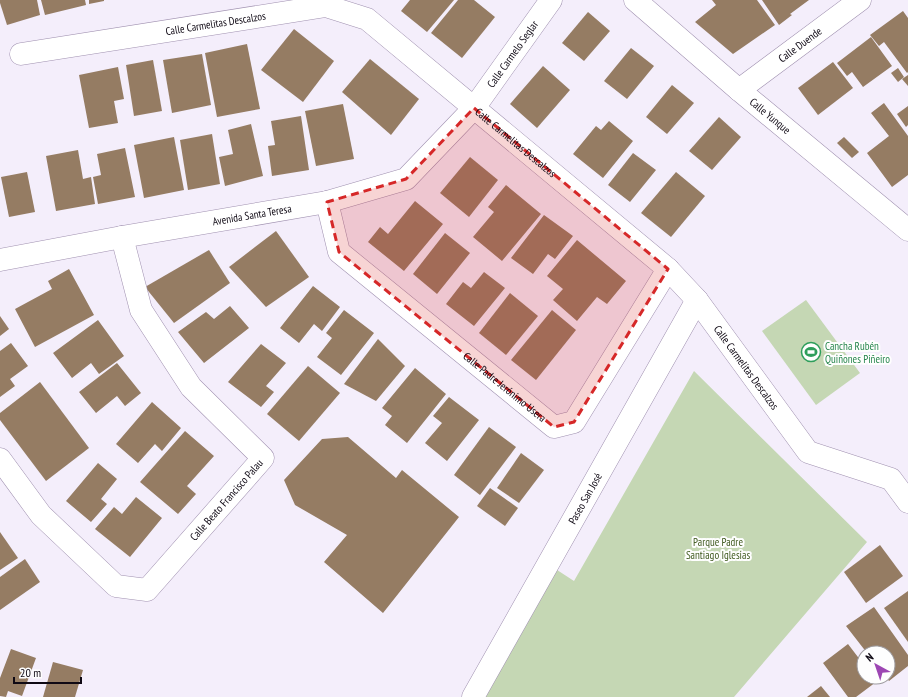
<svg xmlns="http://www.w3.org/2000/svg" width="908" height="697" font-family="'PT Sans Narrow',sans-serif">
  <rect width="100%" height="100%" fill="#f4eefb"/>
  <g fill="#c5d7b4">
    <polygon points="806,300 860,373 816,405 762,331"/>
    <polygon points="694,371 867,542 734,697 480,697 554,568 574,581"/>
  </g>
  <g fill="#957c63">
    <polygon points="0,0 37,0 40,15 7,25 0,3"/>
    <polygon points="41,0 85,0 86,5 45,15"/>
    <polygon points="89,0 104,0 104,1 89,4"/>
    <polygon points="410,0 454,0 427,32 401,11"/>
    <polygon points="458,0 474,0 495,17 462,58 431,33"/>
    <polygon points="712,0 757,0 775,25 733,54 695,22 716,5"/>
    <polygon points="762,0 809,0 790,14 792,15 779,25"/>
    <polygon points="903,11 908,18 908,72 907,73 884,42 879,46 870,35"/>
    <polygon points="588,12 610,31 584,61 562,43"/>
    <polygon points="294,29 334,61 303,102 261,70"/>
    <polygon points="871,37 892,66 863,87 852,72 847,76 837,63"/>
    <polygon points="247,44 260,109 217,117 205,53"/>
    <polygon points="631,48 654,66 627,99 604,81"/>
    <polygon points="202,54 211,105 172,113 163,60"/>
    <polygon points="370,59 419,99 391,135 342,92"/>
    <polygon points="153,60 162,111 134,116 126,65"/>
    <polygon points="833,62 853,88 818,115 798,88"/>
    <polygon points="543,66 570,90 537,128 510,104"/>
    <polygon points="118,67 124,99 114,101 118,123 89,128 79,75"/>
    <polygon points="898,68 904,77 898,82 891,73"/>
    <polygon points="908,75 908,86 902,79"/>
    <polygon points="672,85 694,103 667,134 646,117"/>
    <polygon points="884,103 908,136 908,175 892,187 867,153 889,136 871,113"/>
    <polygon points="343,104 354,159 316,166 305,111"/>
    <polygon points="908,106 908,125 906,127 897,114"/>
    <polygon points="301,116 309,170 272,176 268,146 275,145 271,121"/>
    <polygon points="719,117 741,137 712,170 689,151"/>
    <polygon points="609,121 633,141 603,178 573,154 596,126 601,130"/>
    <polygon points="251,124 263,176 225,186 219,157 233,154 228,130"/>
    <polygon points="212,134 220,184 188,190 180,140"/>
    <polygon points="174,137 184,190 144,198 134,145"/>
    <polygon points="844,137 859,152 852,158 837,143"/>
    <polygon points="125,148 135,197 98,204 93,177 101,175 97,154"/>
    <polygon points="78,150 83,179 91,177 95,204 56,211 46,156"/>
    <polygon points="633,153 656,170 630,202 608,185"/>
    <polygon points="470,157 498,180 469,217 440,193"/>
    <polygon points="27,172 35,212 9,217 1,177"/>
    <polygon points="676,172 705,196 671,237 641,213"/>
    <polygon points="506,185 541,214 502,261 473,237 494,212 488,207"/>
    <polygon points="415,201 443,224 404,271 368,242 380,227 388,234"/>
    <polygon points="544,215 573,236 555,259 548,254 533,274 511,258"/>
    <polygon points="276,231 309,277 266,307 229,267"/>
    <polygon points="445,233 470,253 437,294 413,274"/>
    <polygon points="577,240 626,281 607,304 597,297 577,321 553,300 563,289 547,276"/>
    <polygon points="209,250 230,283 174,323 145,287"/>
    <polygon points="69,269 94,315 35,347 15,309 52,289 48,281"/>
    <polygon points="484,272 505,288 474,326 446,304 463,282 471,288"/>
    <polygon points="313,286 340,307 322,331 314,324 299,343 280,328"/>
    <polygon points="510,293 538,316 506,355 479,333"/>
    <polygon points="230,306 249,328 204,363 178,332 206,312 214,319"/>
    <polygon points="344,310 374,333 341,375 317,357 332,338 326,333"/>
    <polygon points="552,310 576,330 536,380 511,360"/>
    <polygon points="0,316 9,329 0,336"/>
    <polygon points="98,320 124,356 99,374 91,363 72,378 53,353"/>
    <polygon points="378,339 405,366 376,401 344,384"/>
    <polygon points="11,343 28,366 10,379 15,386 0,397 0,351"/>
    <polygon points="261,344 286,363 266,386 274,392 261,407 228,382"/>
    <polygon points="117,363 141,393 125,406 117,396 96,413 79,392"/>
    <polygon points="308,366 340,393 299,441 267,414"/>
    <polygon points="415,368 446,394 407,443 385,425 392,416 382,408"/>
    <polygon points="40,382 89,448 46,481 0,420 0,413"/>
    <polygon points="449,397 479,420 447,461 425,443 442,423 433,416"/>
    <polygon points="152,402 181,428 162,451 155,444 138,463 116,444"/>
    <polygon points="489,427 516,447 480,495 454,475"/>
    <polygon points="185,431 214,456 187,486 196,494 178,514 140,482"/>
    <polygon points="348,437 396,478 402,470 459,517 383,613 324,562 347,535 295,505 284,480 322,439"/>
    <polygon points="521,453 544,470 519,503 497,488"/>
    <polygon points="98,463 117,479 101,499 107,504 91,522 66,501"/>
    <polygon points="490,488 518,508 505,526 477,506"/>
    <polygon points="136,497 162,518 130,557 95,529 114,507 122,514"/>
    <polygon points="0,532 18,558 0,570"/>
    <polygon points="880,545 903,576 866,603 844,572"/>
    <polygon points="25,559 40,582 0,610 0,577"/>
    <polygon points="908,591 908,642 884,608"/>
    <polygon points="874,607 908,655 908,666 889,681 886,677 888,677 888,653 867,653 846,626"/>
    <polygon points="848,644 864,665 864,677 873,677 876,682 856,697 848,697 823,663"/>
    <polygon points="11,649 36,658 22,696 8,691 6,697 0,696 0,678"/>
    <polygon points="53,662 83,670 75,697 43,697"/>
    <polygon points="821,686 830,697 807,697"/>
  </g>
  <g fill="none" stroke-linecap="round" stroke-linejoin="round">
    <defs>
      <g id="minor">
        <path id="s1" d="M635 0 739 90 908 230"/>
        <path id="s2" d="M21 54 326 6 367 19 668 269 697 300 808 452 891 479 908 502"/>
        <path id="s3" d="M739 90 860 0"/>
        <path id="s4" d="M327 202 339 252 554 427 574 422 668 269"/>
        <path id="s5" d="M0 260 122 237 327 202 406 179 474 108 551 0"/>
        <path id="s6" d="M0 459 41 515 116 586 147 590 263 458 191 387 141 310 122 237"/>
        <path id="s7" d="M473 697 697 300"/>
      </g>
    </defs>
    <use href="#minor" stroke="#a091b0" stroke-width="23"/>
    <use href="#minor" stroke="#fff" stroke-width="22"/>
  </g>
  <path fill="#d62828" fill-opacity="0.2" stroke="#d62828" stroke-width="3" stroke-dasharray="8 5" stroke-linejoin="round" d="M474 108 668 269 574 422 554 427 339 252 327 202 406 179Z"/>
  <defs>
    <symbol id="stadium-ring" viewBox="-11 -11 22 22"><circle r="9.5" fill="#fefefe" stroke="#2e9e5b" stroke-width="1.5"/><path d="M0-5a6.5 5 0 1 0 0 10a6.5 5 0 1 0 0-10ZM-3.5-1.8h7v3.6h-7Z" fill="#2e9e5b"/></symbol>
  </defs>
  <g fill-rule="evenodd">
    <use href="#stadium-ring" x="800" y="341" width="22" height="22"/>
  </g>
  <g text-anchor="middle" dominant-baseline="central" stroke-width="4" stroke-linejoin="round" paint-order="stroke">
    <g font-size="11" fill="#0f0914" stroke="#fefefe">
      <text stroke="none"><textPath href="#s2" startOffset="197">Calle Carmelitas Descalzos</textPath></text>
      <text stroke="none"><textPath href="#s3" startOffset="76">Calle Duende</textPath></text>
      <text stroke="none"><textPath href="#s5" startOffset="579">Calle Carmelo Seglar</textPath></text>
      <text stroke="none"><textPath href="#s1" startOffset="178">Calle Yunque</textPath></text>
      <text stroke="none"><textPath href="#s2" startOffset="545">Calle Carmelitas Descalzos</textPath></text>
      <text stroke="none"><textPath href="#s5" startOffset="256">Avenida Santa Teresa</textPath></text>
      <text stroke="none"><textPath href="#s2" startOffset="869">Calle Carmelitas Descalzos</textPath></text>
      <text stroke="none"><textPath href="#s4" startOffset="265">Calle Padre Jerónimo Usera</textPath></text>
      <text stroke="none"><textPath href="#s7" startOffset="228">Paseo San José</textPath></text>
      <text stroke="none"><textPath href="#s6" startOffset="324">Calle Beato Francisco Palau</textPath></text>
    </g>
    <g font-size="11" fill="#27864d" stroke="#fefefe" text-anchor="start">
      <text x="825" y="346">Cancha Rubén<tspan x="825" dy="13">Quiñones Piñeiro</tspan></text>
    </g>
    <g font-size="11" fill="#425c22" stroke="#fefefe">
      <text x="718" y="542">Parque Padre<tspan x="718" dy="13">Santiago Iglesias</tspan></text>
    </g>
  </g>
  <g transform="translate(876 665) rotate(320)"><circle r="19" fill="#fefefe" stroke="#9e9ca0"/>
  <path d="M0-3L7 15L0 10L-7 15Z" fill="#9d46b3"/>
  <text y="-6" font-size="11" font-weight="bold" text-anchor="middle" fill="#0f0914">N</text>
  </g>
  <path d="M14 677v6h67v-6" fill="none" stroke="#0f0914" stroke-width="2"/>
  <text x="20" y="677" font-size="12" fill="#0f0914" stroke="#fefefe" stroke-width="3" paint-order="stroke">20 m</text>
</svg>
